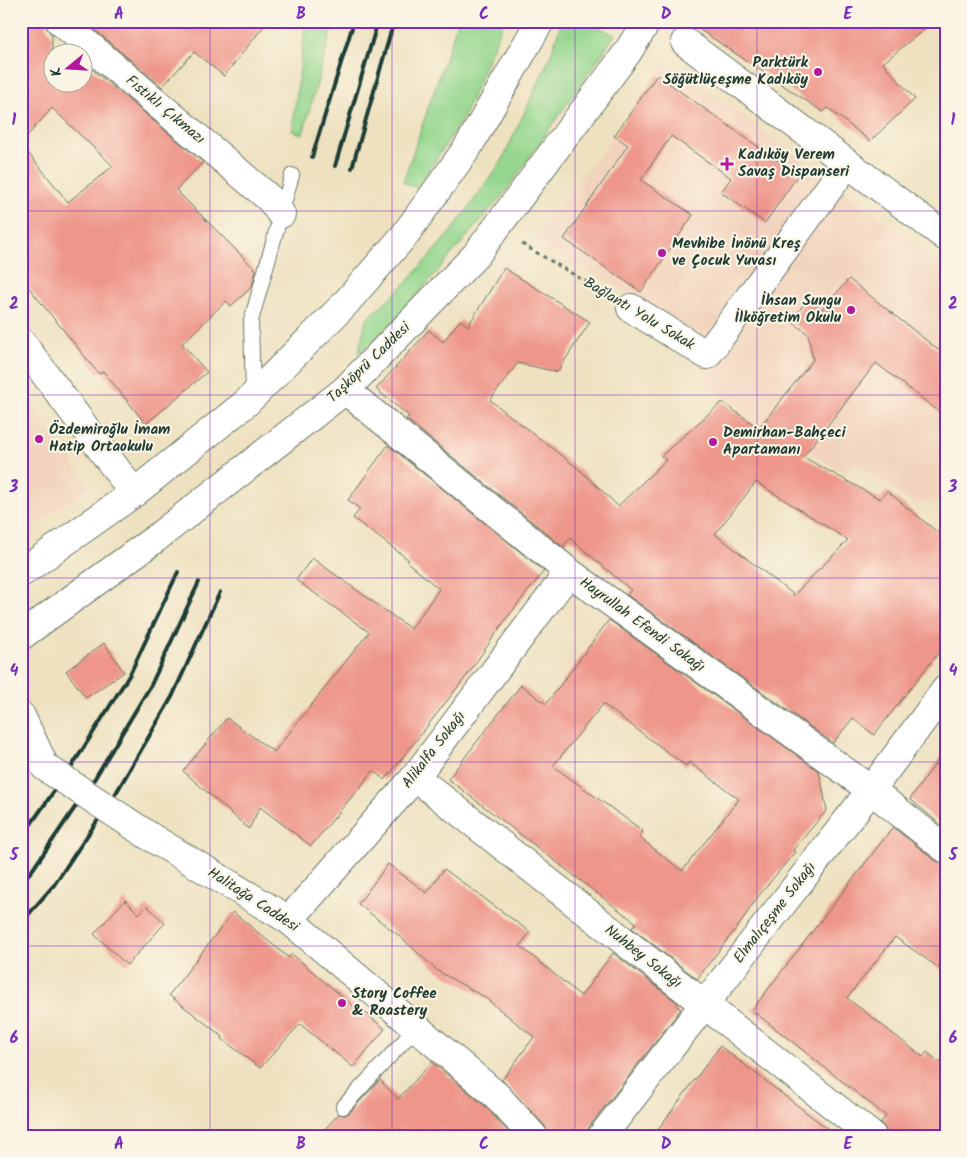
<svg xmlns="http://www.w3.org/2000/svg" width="967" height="1157" font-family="Kalam,sans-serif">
  <rect width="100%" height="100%" fill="#fcf5e5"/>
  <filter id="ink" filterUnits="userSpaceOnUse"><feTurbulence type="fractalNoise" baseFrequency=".02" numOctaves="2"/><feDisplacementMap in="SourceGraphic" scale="10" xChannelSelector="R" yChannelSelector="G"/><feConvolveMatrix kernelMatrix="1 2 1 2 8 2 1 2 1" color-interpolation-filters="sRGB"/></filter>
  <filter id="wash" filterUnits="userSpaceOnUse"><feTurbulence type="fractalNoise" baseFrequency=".0096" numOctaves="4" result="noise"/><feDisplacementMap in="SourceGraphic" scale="20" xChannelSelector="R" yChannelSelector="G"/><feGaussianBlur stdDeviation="1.12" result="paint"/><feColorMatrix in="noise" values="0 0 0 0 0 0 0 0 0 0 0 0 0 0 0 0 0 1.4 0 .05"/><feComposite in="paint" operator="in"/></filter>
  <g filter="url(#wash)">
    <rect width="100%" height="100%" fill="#eee1c0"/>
    <g fill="#f2d4be">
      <polygon points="666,61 843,189 946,270 946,496 915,505 858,463 844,473 703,383 727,349 533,240 611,140"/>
      <polygon points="21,392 90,487 21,534"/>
    </g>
    <g fill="#95d78e" stroke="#5a8a61">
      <polygon points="306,21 334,21 303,134 292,131"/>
      <polygon points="458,21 504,21 463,118 417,188 403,182"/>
      <polygon points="562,21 585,21 615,35 506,191 399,316 358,354 366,320 407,282 454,228 502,161 550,57"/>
    </g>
    <g id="blocks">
      <g fill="#ee968a" fill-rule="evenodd">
        <polygon points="21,21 45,21 46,27 52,35 52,82 82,82 82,61 203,162 176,190 256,270 252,287 231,306 226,301 182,344 207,372 146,424 103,371 99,374 21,278 21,144 68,202 113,166 52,108 21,143"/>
        <polygon points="91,21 268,21 224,76 194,52 162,87 88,24"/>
        <polygon points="687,21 934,21 883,63 915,99 870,141 828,108 823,112"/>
        <polygon points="657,75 798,175 765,223 721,192 731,178 671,136 641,180 693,215 641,292 564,239 628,145 614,136"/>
        <path d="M504 268 590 322 557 372 518 363 490 400 580 470 618 506 666 460 661 456 722 402 759 428 813 360 808 334 791 321 808 299 821 310 849 279 946 356V417L876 363 803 457 880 499 887 491 946 539V643L874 735 853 718 833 743 627 595 631 590 570 538 563 547 406 419 409 416 376 389 429 330 443 342 460 320 468 326ZM756 482 848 540 794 595 715 534Z"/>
        <polygon points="388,445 544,571 506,619 468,674 385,780 373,771 311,846 260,807 249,829 183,771 227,718 274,752 369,632 296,580 312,558 411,629 439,589 407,562 409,560 353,518 360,509 348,500"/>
        <path d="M609 620 819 771 827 810 793 850 795 852 756 899 742 921 697 979 632 928 636 923 448 779 521 685 546 704ZM603 704 686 766 689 762 739 799 682 871 639 837 643 831 553 766Z"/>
        <polygon points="104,643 124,672 86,698 66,671"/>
        <polygon points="946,749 946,829 910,799"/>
        <polygon points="893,827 936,861 946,864 946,973 895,937 847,998 923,1057 927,1052 946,1067 946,1136 887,1136 886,1130 880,1123 886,1116 752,1010"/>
        <polygon points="388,864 427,893 444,869 530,932 520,946 581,996 613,953 678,1003 676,1006 681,1009 582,1136 548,1136 545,1126 502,1080 534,1037 484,997 438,971 397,934 358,904"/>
        <polygon points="125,900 139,914 147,906 165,923 127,965 94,934"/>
        <polygon points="233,912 289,958 292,954 360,1012 362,1010 385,1029 353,1067 300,1024 260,1068 222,1039 223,1037 169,995"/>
        <polygon points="720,1046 837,1136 653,1136"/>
        <polygon points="432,1062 485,1106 512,1136 318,1136 339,1114 345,1115 349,1113 380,1080 398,1099"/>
      </g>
    </g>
  </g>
  <g filter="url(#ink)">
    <use href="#blocks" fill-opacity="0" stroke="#677665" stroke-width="1"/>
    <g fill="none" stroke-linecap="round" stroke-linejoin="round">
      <defs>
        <g id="lane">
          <polyline points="253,394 251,321 292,175"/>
          <polyline points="343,1107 416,1028"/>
        </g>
        <g id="street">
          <polyline points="60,21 270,199 281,214"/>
          <polyline points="685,42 946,237"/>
          <polyline points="631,308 707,355 847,164"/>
          <polyline points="21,342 134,493"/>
          <polyline points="345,390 569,572 871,790 946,849"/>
          <polyline points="415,777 872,1136"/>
          <polyline points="289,920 415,777 569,572"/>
          <polyline points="602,1136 871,790 946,689"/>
        </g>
        <g id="secondary">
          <polyline points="21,716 45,767"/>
          <polyline points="149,836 289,920 496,1095 533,1136"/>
        </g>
        <g id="primary">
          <polyline points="21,573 134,493 246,403 343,306 404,236 468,147 540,21"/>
          <polyline points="21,636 155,539 345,390 476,255 627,53 647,21"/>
        </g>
      </defs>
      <use href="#lane" stroke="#677665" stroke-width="16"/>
      <use href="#street" stroke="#677665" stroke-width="30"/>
      <use href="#secondary" stroke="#677665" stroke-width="30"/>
      <use href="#primary" stroke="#677665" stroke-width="30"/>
      <polyline stroke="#677665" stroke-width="3" stroke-dasharray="4 4" stroke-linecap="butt" points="522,244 605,293"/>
      <use href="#lane" stroke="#fff" stroke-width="14"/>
      <use href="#street" stroke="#fff" stroke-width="28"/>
      <use href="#secondary" stroke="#fff" stroke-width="28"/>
      <use href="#primary" stroke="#fff" stroke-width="28"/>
      <g stroke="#1f3d34" stroke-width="4">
        <polyline points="312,157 354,21"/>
        <polyline points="335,166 378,21"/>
        <polyline points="352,168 394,21"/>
        <polyline points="21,838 74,763 130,674 178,572"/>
        <polyline points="21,883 33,869 95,778 151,685 199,582"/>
        <polyline points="21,923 54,885 116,793 172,697 220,592"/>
      </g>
      <defs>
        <polyline id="secondary-bridge" points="45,767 149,836"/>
      </defs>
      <use href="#secondary-bridge" stroke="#677665" stroke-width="30" stroke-linecap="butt"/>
      <use href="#secondary-bridge" stroke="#fff" stroke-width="28"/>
    </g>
  </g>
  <path fill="none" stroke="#7b2cbf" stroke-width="1" stroke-opacity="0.55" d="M210 21V1136M392 21V1136M575 21V1136M757 21V1136M21 211H946M21 395H946M21 578H946M21 762H946M21 946H946"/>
  <g fill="#b5179e" stroke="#fcf5e5" stroke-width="2">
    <circle cx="818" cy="72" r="5"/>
    <path d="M724.5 156.5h5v5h5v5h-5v5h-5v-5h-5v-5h5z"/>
    <circle cx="662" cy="253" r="5"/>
    <circle cx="851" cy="310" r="5"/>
    <circle cx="39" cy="439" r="5"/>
    <circle cx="713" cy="442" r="5"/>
    <circle cx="342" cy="1003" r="5"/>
  </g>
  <g text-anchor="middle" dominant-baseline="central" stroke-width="4" stroke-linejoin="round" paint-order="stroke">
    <g font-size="15" font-weight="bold" fill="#1f3d34" stroke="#fcf5e5" text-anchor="start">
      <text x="808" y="63" text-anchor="end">Parktürk<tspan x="808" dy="17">Söğütlüçeşme Kadıköy</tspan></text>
      <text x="738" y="155">Kadıköy Verem<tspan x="738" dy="17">Savaş Dispanseri</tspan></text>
      <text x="672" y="244">Mevhibe İnönü Kreş<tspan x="672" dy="17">ve Çocuk Yuvası</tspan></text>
      <text x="841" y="301" text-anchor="end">İhsan Sungu<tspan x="841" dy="17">İlköğretim Okulu</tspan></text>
      <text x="49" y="430">Özdemiroğlu İmam<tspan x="49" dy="17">Hatip Ortaokulu</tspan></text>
      <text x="723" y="433">Demirhan-Bahçeci<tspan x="723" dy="17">Apartamanı</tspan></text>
      <text x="352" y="994">Story Coffee<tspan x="352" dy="17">&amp; Roastery</tspan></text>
    </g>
    <g font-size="15" fill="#1f3d34" stroke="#fcf5e5">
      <text transform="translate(165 110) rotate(40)">Fıstıklı Çıkmazı</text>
      <text transform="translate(639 314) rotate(31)">Bağlantı Yolu Sokak</text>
      <text transform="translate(369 363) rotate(-44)">Taşköprü Caddesi</text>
      <text transform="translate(642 625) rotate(36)">Hayrullah Efendi Sokağı</text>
      <text transform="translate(434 750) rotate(-52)">Alikalfa Sokağı</text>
      <text transform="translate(253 900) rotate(33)">Halitağa Caddesi</text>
      <text transform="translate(775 913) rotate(-52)">Elmalıçeşme Sokağı</text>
      <text transform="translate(643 957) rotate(38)">Nuhbey Sokağı</text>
    </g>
  </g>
  <rect width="967" height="1157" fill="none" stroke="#fcf5e5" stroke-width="55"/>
  <g transform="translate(68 68) rotate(252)"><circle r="24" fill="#fcf5e5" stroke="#a4ab9e"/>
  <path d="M0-4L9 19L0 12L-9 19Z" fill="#b5179e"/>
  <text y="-8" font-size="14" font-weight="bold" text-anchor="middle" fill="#1f3d34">K</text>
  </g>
  <rect x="28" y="28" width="912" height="1102" fill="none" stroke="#7b2cbf" stroke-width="2"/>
  <g font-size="16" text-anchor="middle" font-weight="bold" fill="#7b2cbf">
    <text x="119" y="19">A</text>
    <text x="301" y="19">B</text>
    <text x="484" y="19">C</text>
    <text x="666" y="19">D</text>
    <text x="848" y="19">E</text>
    <text x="14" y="125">1</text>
    <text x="953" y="125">1</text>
    <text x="14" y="309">2</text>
    <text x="953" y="309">2</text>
    <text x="14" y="492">3</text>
    <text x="953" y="492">3</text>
    <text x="14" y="676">4</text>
    <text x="953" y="676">4</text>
    <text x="14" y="860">5</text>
    <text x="953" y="860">5</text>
    <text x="14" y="1043">6</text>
    <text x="953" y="1043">6</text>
    <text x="119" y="1149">A</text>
    <text x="301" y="1149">B</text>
    <text x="484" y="1149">C</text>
    <text x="666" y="1149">D</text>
    <text x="848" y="1149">E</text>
  </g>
</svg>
